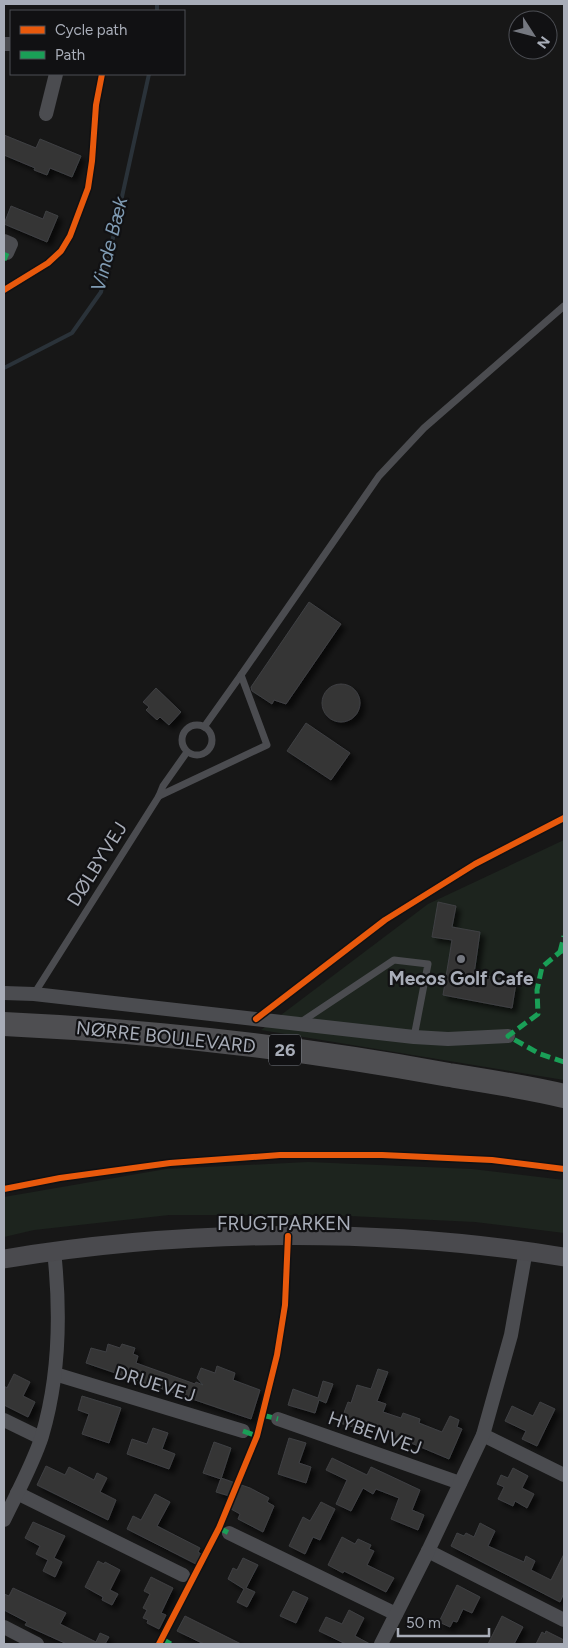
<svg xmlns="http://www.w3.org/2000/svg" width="568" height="1648" font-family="Figtree,sans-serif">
  <defs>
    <filter id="shadow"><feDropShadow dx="4.5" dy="4.5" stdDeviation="2.5" flood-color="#0009"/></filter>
  </defs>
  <rect width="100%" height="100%" fill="#171717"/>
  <g fill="#1d241e">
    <polygon points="564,840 564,1080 261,1030 428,904"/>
    <polygon points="308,1162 472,1169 564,1180 564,1233 475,1222 329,1215 169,1215 34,1230 4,1237 4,1197 166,1169"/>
  </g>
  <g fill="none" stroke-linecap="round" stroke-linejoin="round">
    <g stroke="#2a3239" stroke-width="4">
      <polyline points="157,4 157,11"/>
      <polyline points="4,368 72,333 101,292 149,74"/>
    </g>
  </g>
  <g fill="#353536" stroke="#3f4043" filter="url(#shadow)">
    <polygon points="4,135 36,148 40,139 81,156 72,177 50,168 47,175 34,170 35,168 4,155"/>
    <polygon points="11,206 43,219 46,211 58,216 47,242 4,224"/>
    <polygon points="309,602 341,624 286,704 274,700 272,704 252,691 251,687"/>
    <circle cx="341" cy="703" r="19"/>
    <polygon points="156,688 181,712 169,725 160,717 157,720 146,710 149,707 143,702"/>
    <polygon points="306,723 350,753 331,780 287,751"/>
    <polygon points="438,902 456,906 452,927 480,932 474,974 510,980 510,982 516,983 512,1008 443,995 452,940 432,937"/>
    <polygon points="108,1344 120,1348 122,1344 135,1348 133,1354 138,1356 136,1363 195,1384 196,1382 203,1385 197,1378 201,1368 215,1373 217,1366 235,1373 233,1380 260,1390 251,1419 86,1363 91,1348 106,1352"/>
    <polygon points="378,1369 388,1372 377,1401 386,1404 383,1412 401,1418 403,1413 420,1419 419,1423 442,1432 450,1416 459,1420 457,1427 462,1429 449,1459 411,1443 410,1446 354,1424 353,1427 340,1423 348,1402 351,1403 357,1385 371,1389"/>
    <polygon points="14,1374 30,1382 23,1396 35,1402 28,1417 4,1405 4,1386 7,1388"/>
    <polygon points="323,1381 333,1384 326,1403 319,1400 315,1413 288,1405 293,1389 318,1398"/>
    <polygon points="82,1396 121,1408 109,1443 82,1434 89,1414 78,1410"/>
    <polygon points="540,1402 555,1409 537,1446 522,1439 526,1431 505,1421 512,1406 533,1416"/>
    <polygon points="153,1428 168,1433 162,1449 175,1454 169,1469 127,1454 132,1439 147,1444"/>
    <polygon points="289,1438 306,1443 299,1463 311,1467 306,1483 278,1474"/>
    <polygon points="214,1442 231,1448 221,1479 203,1473"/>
    <polygon points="332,1458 367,1475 371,1467 420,1490 412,1510 424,1515 418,1530 391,1519 399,1498 376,1489 373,1494 363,1488 351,1511 336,1504 347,1480 326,1470"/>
    <polygon points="46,1466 65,1475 69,1467 94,1480 97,1473 107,1478 100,1492 116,1500 108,1520 37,1485"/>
    <polygon points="513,1468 528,1476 522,1488 534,1494 527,1508 515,1501 513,1506 498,1499 504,1487 497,1484 501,1475 508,1478"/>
    <polygon points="221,1478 250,1488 269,1498 267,1502 274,1506 263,1532 238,1519 240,1514 231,1509 236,1498 216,1492"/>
    <polygon points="155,1494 170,1502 157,1526 200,1548 198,1552 201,1554 196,1564 127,1529 133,1516 141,1520"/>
    <polygon points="321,1502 335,1509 320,1540 313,1537 305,1554 289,1546 303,1517 310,1521"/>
    <polygon points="33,1522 65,1536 54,1558 62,1562 55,1577 43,1571 48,1560 36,1554 40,1546 25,1538"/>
    <polygon points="480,1523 495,1531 488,1546 524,1562 526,1556 535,1561 531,1570 551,1580 564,1554 564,1593 560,1602 451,1546 457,1533 464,1536 466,1533 474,1537"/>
    <polygon points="342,1537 355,1544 358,1539 371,1545 369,1549 374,1551 367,1565 394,1578 386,1592 344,1571 343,1573 328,1565"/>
    <polygon points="243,1558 258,1565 246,1588 255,1592 247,1607 237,1602 244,1589 228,1579 233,1568 237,1570"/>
    <polygon points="98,1561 104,1564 105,1562 120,1570 110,1590 118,1594 112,1605 102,1600 103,1597 85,1587"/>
    <polygon points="151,1577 173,1588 161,1613 166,1615 159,1629 147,1623 148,1620 143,1618 147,1610 143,1608 150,1594 144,1591"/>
    <polygon points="457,1585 480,1597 472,1613 463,1609 457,1622 453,1621 450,1627 439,1622"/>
    <polygon points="13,1588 66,1613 60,1624 96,1642 100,1633 109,1637 105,1644 67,1644 25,1625 27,1622 4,1610 4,1594 9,1596"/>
    <polygon points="293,1591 308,1598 296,1623 280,1616"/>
    <polygon points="349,1610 364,1618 355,1636 370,1644 346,1644 319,1631 326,1617 342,1624"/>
    <polygon points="185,1616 241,1644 204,1644 177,1631"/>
    <polygon points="502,1616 523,1627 514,1644 488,1644"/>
    <polygon points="546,1631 564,1640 564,1644 536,1644 542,1632 545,1634"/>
  </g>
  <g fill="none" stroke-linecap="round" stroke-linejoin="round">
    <g stroke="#4b4c50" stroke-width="7">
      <circle cx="197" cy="740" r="15"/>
      <polyline points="204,727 241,675"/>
      <polyline points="159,796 267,745 241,675 379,476 424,428 564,306"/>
      <polyline points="34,994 159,796 163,786 187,752"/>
      <polyline points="301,1022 394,960 428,964 414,1037"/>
    </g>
    <g stroke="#4b4c50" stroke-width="14">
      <polyline points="4,44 11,44"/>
      <polyline points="46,114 56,74"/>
      <polyline points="4,241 11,244 7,253"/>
      <polyline points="4,993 34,994 414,1037 448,1039 508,1036"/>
      <polyline points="55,1374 243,1431"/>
      <polyline points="278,1419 460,1483"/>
      <polyline points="4,1420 41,1438"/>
      <polyline points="483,1435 564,1475"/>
      <polyline points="17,1493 183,1575"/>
      <path d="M4 1520C17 1493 33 1464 42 1436 60 1375 61 1314 54 1251"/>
      <polyline points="229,1533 396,1614"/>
      <polyline points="428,1551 564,1620"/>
      <polyline points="4,1627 37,1644"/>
      <polyline points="381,1644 428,1551 483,1435 511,1335 526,1250"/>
    </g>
    <path stroke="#4a4a4e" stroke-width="19" d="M4 1259C185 1229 383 1227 564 1257"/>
    <path stroke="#4e4e51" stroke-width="24" d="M4 1024C153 1031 302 1048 449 1075 487 1081 526 1087 564 1096"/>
    <g stroke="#1a9f57" stroke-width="5" stroke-dasharray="10 5" stroke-linecap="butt">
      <polyline points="4,260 7,253"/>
      <polyline points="564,950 560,952 542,967 537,990 538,1014 508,1036 540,1054 564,1062"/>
      <polyline points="560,952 564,936"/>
      <polyline points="262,1415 278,1419"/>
      <polyline points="243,1431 257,1436"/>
      <polyline points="219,1528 229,1533"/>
      <polyline points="162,1639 171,1644"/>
    </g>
    <defs>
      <g id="cycleway">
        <polyline points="4,290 48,263 61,251 70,236 88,188 92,161 96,105 102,74"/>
        <polyline points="256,1019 385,920 475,864 564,818"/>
        <polyline points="4,1189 60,1178 170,1163 280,1155 382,1155 492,1160 564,1169"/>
        <polyline points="159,1644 219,1528 257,1436 277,1355 285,1305 288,1236"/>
      </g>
    </defs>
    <use href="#cycleway" stroke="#111113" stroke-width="9"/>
    <use href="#cycleway" stroke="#e8590c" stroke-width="6"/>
  </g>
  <circle fill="#757880" stroke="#111113" stroke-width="2" cx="461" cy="959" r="5"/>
  <g text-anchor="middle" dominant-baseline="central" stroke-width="4.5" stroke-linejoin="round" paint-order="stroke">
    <rect fill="#111113" stroke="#7b7e86" stroke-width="1" x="269" y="1034.5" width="32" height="31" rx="4"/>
    <g font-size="18" font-weight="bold" fill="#a8adb8">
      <text x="285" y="1050">26</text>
    </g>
    <g font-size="19" fill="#a8adb8" stroke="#111113">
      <text transform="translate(97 864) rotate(-58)">DØLBYVEJ</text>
      <text transform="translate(166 1037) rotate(6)">NØRRE BOULEVARD</text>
      <text x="284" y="1223">FRUGTPARKEN</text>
      <text transform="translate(155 1384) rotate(17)">DRUEVEJ</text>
      <text transform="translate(375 1433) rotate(19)">HYBENVEJ</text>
    </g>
    <g font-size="19" font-weight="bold" fill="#a8adb8" stroke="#111113">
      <text x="461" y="978">Mecos Golf Cafe</text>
    </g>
    <g font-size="20" font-style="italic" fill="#7f9bb3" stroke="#111113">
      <text transform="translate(109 244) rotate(-76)">Vinde Bæk</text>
    </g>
  </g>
  <rect width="568" height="1648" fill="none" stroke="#a8adb8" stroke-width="10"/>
  <rect x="10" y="10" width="175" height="65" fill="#111113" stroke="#4d4f55"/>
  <rect x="20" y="26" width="25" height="8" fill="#e8590c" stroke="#4d4f55"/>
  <text x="55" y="35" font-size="15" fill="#a8adb8">Cycle path</text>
  <rect x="20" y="51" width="25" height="8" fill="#1a9f57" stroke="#4d4f55"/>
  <text x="55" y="60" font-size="15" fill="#a8adb8">Path</text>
  <g transform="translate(533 35) rotate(126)"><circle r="24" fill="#111113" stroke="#4d4f55"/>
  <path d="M0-4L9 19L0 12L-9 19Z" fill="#757880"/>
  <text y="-8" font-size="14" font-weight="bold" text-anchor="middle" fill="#a8adb8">N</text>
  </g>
  <path d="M398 1628v8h91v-8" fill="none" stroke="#a8adb8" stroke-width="2.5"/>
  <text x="406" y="1628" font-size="15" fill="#a8adb8" stroke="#111113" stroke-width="4" paint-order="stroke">50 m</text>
</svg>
